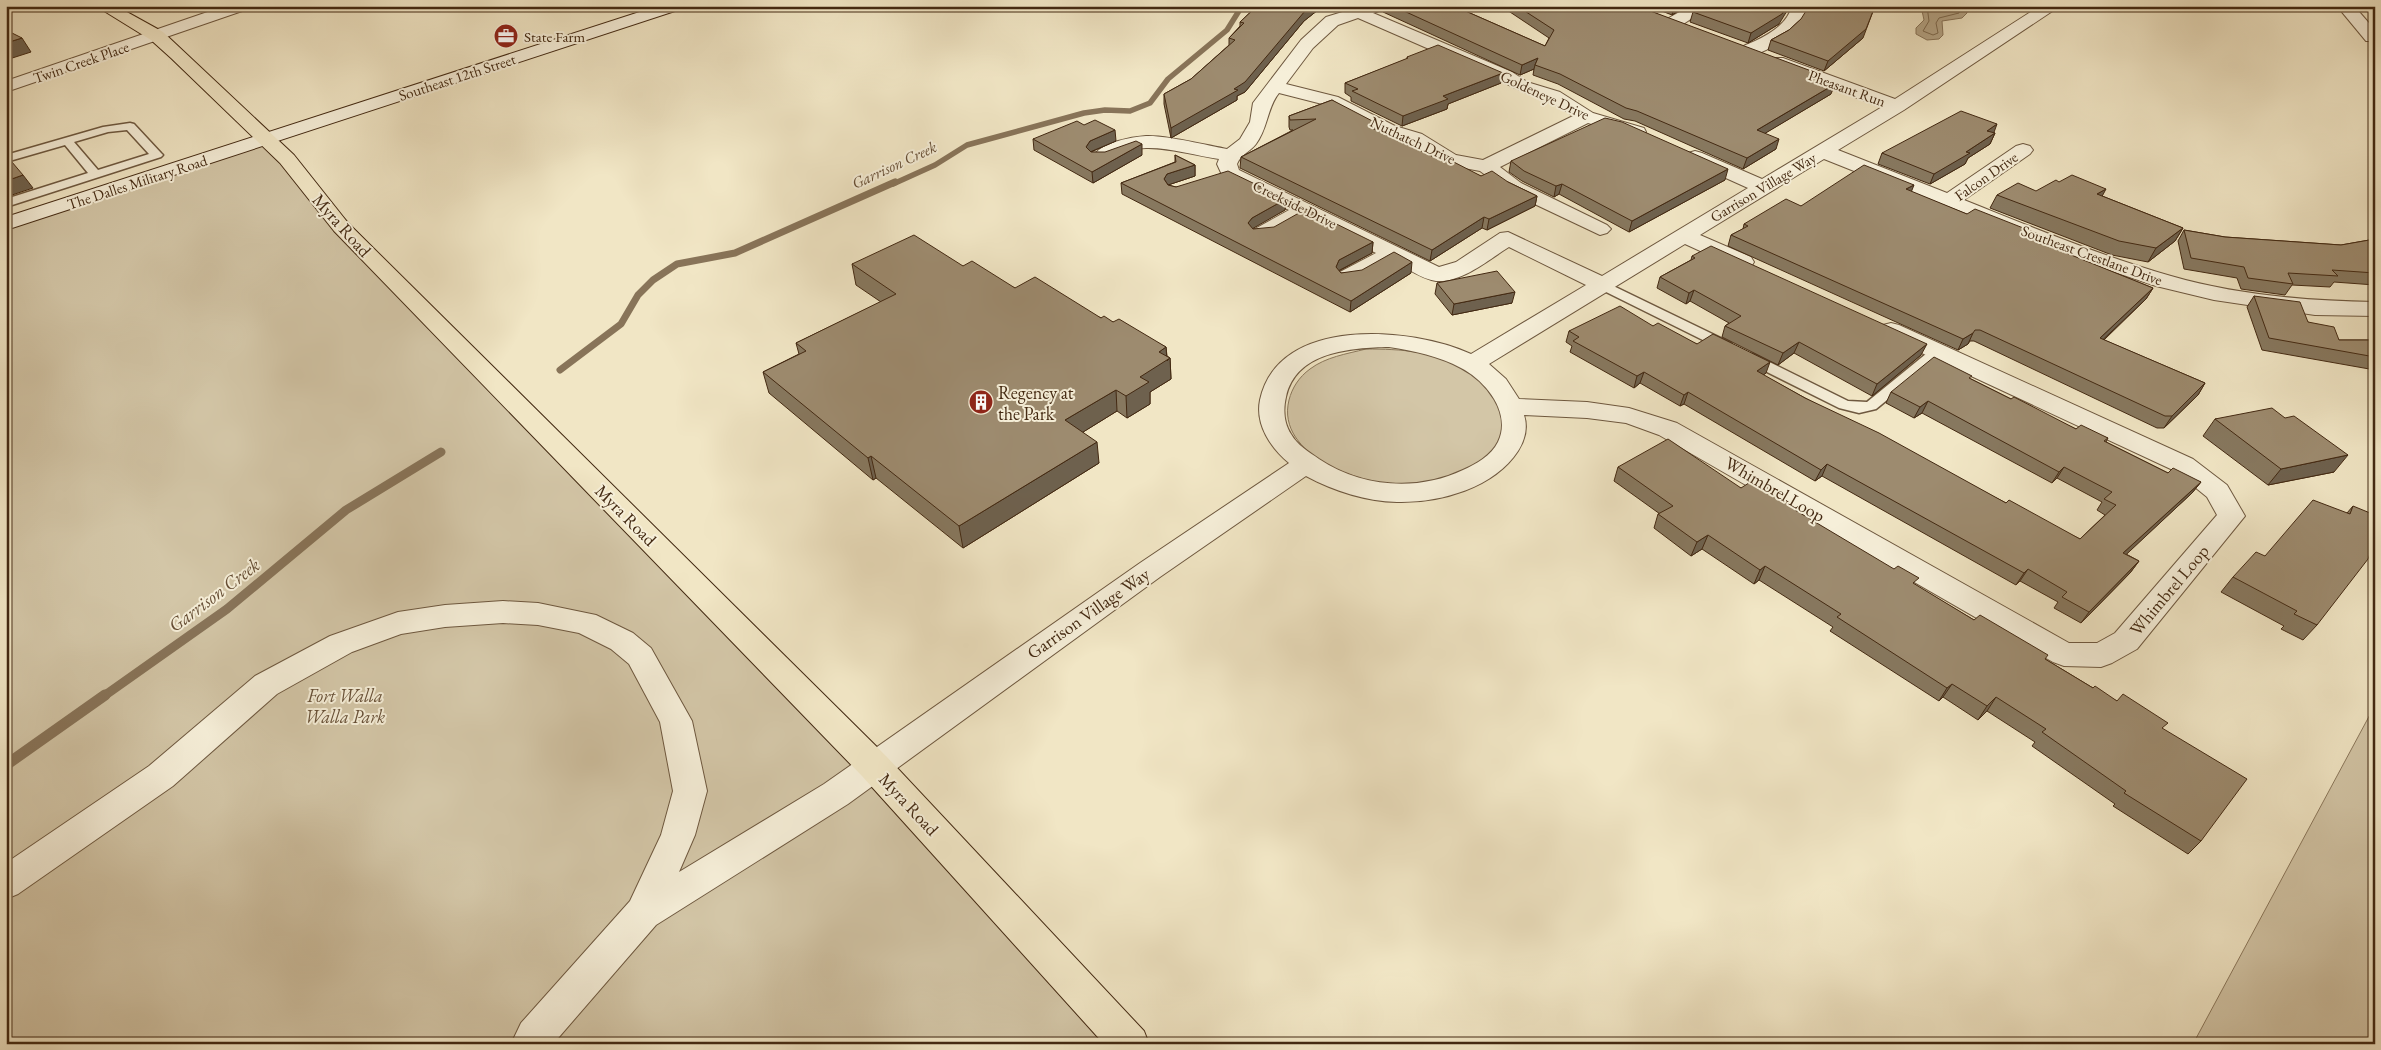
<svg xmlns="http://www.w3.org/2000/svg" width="2381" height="1050" font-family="'EB Garamond',serif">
  <rect width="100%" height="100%" fill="#f1e6c5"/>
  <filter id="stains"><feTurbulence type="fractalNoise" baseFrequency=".004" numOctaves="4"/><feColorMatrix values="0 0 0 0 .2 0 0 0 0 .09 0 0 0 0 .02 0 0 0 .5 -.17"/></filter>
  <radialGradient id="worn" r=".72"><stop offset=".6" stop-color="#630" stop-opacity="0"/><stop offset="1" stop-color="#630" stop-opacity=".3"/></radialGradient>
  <g fill="#d3c6a7" stroke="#8b785c">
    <polygon points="268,139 874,766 1130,1044 6,1044 6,224"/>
    <path d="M1366 349C1401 349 1434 351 1465 369 1498 387 1524 432 1487 460 1483 464 1478 469 1472 472 1466 474 1457 475 1450 477 1436 480 1420 486 1406 486 1364 486 1275 456 1289 400 1292 388 1299 377 1310 369 1326 357 1346 354 1366 349Z"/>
    <polygon points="2375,707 2375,1044 2193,1044 2373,709"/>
  </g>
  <polygon fill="#b6a688" stroke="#887459" points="1921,6 1961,6 1967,9 1967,13 1962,18 1942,21 1943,35 1939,39 1927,40 1916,34 1916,28 1924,20"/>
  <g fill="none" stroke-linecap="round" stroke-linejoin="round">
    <polyline stroke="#7c684d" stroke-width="1" points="1927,6 1929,21 1923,31 1933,35 1938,33 1936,23 1939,18 1959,13 1960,6"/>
    <polyline stroke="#887459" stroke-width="5.5" points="893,184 935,165 967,145 1084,113 1105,110 1130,111 1150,103 1168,79 1227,30 1242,6"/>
    <polyline stroke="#887459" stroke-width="7" points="560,370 621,324 638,295 653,280 677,264 735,253 895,182"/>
    <polyline stroke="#887459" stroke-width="9" points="104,696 227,609 346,510 441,452"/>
    <polyline stroke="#887459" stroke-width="11" points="6,765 105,695"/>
    <defs>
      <g id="lane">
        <path d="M130 123 134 124 161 153 163 155 161 157 6 207V199L88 173 65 145 6 162V155L103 127ZM127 130 149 154 98 170 74 142 108 132Z"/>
        <polygon points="1601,280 1731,343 1733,346 1731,349 1721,349 1596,287 1594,284 1596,281"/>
        <polygon points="1937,348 1944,352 1942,355 1876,409 1859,413 1839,408 1743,360 1741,357 1743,354 1753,354 1848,401 1867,402 1932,349"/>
      </g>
      <g id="street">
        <polygon points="225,6 250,6 248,9 6,92 6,81"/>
        <path d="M1362 6H1387L1385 9 1373 13 1512 72 1527 82 1560 92 1593 113 1644 128 1646 132 1644 136 1637 138 1588 123 1500 167 1521 183 1607 225 1611 229 1607 233 1600 235 1507 191 1480 171 1443 164 1408 142 1381 134 1326 105 1279 93C1267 108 1268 128 1256 144 1250 152 1241 154 1237 164L1239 170 1439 267 1456 262 1500 233 1508 232 1602 276 1748 188 1688 161 1685 157 1688 153 1695 151 1702 153 1762 179 1882 107 1771 66 1768 62 1771 58H1783L1895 99 2040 6H2060L1904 110 1838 150 1947 193 2016 146 2023 144 2030 146 2033 150 2030 154 1964 200C2032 227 2101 256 2171 276 2237 295 2307 301 2375 302V316L2315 315 2214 300 2156 286 2067 256 1824 159 1700 235 1751 257 1754 262 1751 267 1743 269 1735 267 1685 244 1489 364 1506 379 1519 399 1587 402 1629 408 1677 423 2069 643H2097L2115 633 2217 515 2207 497 2175 471 1883 335 1879 330 1883 325 1891 323 1899 325 2193 459 2227 485 2245 516 2137 649 2112 663 2101 667 2064 666 2053 662 1659 435 1626 423 1587 418 1524 415C1528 427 1525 440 1518 451 1494 488 1440 503 1397 502 1365 501 1334 491 1306 476L1160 577 848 804 656 925 553 1044H511L521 1023 630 901 661 835 673 791 660 722 629 664 611 649 579 633 538 625 503 623 445 627 401 634 352 652 277 694 173 786 18 894 6 899V863L149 766 255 676 330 636 398 612 445 605 503 601 538 603 596 615 633 633 651 648 692 721 707 791 695 835 679 872 824 784 1140 563 1289 463C1271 448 1255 425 1260 400 1278 315 1412 327 1471 354L1586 285 1509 247C1488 260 1462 283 1436 281 1421 279 1406 267 1393 261 1377 270 1358 286 1340 282L1337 277 1340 272 1376 253 1305 218C1290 226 1270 243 1253 238L1249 234 1253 230 1289 210 1223 177 1217 164 1219 159C1198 156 1167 147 1146 148 1130 148 1114 162 1098 158L1095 154C1104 142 1131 137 1146 136 1166 135 1206 145 1227 149L1240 139 1250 122 1253 103 1301 40 1326 17ZM1358 18 1500 80C1523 95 1551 98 1573 116L1483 160 1456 155 1422 134 1395 126 1338 97 1286 84 1313 48 1338 25ZM1389 347C1414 351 1439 356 1461 368 1486 381 1512 413 1498 442 1491 456 1476 464 1463 470 1417 492 1361 487 1319 459 1309 452 1297 445 1291 434 1284 423 1283 410 1286 397 1296 351 1351 348 1389 347Z"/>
        <polygon points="1690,6 1710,6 1679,27 1667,27 1665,23 1667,19"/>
        <path d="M1792 6H1808C1802 28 1764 60 1741 55L1738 51C1742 45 1749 44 1755 41 1771 33 1787 24 1792 6Z"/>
        <polygon points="2337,6 2354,6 2375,30 2375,41 2366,41"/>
      </g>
      <polygon id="secondary" points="658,6 683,6 681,9 6,230 6,217"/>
      <polygon id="highway" points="96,6 116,6 163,32 294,155 348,223 886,756 1144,1031 1149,1044 1104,1044 862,776 334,231 280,163 171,58 151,40"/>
    </defs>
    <use href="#lane" stroke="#6e583f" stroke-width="3"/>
    <use href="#street" stroke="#6e583f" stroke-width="2"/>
    <use href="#secondary" stroke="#432912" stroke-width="2"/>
    <use href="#highway" stroke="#432912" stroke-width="2"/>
    <use href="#lane" fill="#f6efd9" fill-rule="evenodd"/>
    <use href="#street" fill="#f6efd9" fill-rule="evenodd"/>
    <use href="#secondary" fill="#f6efd9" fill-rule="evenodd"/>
    <use href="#highway" fill="#f1e6c5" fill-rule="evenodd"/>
  </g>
  <g fill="#87785f" stroke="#432912">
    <polygon points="1257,6 1323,6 1304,21 1245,92 1237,96 1237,100 1171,138 1164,104 1164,94 1191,79 1229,45 1229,38 1240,26 1240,22"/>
    <polygon points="1384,6 1454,6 1545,46 1549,38 1501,6 1637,6 1813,76 1831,94 1765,133 1776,149 1743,169 1635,121 1624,119 1558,84 1533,75 1534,69 1520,75 1383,12"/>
    <polygon points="1649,6 1686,6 1672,15"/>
    <polygon points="1693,12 1779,24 1748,43 1690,22"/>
    <polygon points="1801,19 1863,38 1824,71 1768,50 1771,40 1789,30"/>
    <polygon points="1407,57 1503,73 1501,83 1448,104 1447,109 1402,126 1351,101 1351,97 1345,93 1345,83 1407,59"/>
    <polygon points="1332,100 1379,131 1440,160 1481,176 1508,182 1537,196 1535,206 1487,230 1482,228 1430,261 1240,168 1241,157 1293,130 1290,130 1289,127 1289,116"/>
    <polygon points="1993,133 1995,133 1990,144 1968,158 1965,164 1930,184 1878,164 1882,153"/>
    <polygon points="1033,139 1116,141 1091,152 1142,155 1093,183 1034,150"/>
    <polygon points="1175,155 1195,165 1195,176 1168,185 1176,187 1286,199 1285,210 1252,228 1253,229 1373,242 1372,253 1339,271 1341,273 1411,273 1350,312 1122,194 1121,183 1175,162"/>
    <polygon points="1511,161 1725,180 1629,232 1559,194 1554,197 1522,181 1509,172"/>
    <polygon points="1911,192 2153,288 2146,299 2104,340 2205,383 2198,395 2164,428 2157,428 1974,341 1970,341 1968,344 1958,350 1728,246 1731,235 1743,229 1744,224 1801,206"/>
    <polygon points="1997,195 2102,196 2183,228 2175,241 2148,262 2112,255 1990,208"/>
    <polygon points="2184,230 2225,237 2341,245 2375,239 2375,285 2334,282 2330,287 2292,285 2285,295 2241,289 2237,278 2184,269 2178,241"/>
    <polygon points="1692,256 1921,355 1872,396 1794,353 1778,365 1722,337 1725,326 1729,323 1690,301 1686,304 1657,288 1660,277 1691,260"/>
    <polygon points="852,264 963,266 1015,288 1113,322 1166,347 1167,356 1170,358 1171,379 1150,392 1150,404 1127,418 1117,411 1083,432 1099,463 963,548 876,478 873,480 769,393 763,372 799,354 796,343 881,302 856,285"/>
    <polygon points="1437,283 1512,303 1452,315 1435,294"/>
    <polygon points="2254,296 2308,322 2339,340 2375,340 2375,370 2262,350 2247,307"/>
    <polygon points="1653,326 1697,344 1766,373 1763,375 1805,398 2006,503 2080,539 2105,515 2097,510 2102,502 2057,478 2052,483 1922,413 1914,418 1886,403 1891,392 1971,379 2011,399 2076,429 2108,438 2106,442 2168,473 2201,482 2192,493 2126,554 2139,561 2130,573 2081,623 2054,608 2058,602 2020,581 2016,585 1822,476 1815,481 1684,404 1680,406 1640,383 1634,388 1570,352 1572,346 1566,342 1569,331"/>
    <polygon points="2285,418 2334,472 2268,485 2203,436 2215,419"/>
    <polygon points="1618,467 1741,488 1797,508 1796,511 1915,585 1974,620 2045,659 2093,688 2117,701 2163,729 2201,841 2188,854 2113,806 2115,804 2032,746 2035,742 1987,711 1978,720 1943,697 1939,701 1830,631 1833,627 1759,580 1754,584 1702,549 1691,556 1654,528 1658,514 1660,514 1614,481"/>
    <polygon points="2353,506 2317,625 2303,640 2281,629 2284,626 2221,592 2233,577 2265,556 2347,513"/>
  </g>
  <g fill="#6e614e" stroke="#432912">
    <polygon points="1311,6 1323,6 1304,21 1245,92 1237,96 1237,100 1171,138 1171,128"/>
    <polygon points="1674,6 1686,6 1672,15"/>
    <polygon points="1787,6 1790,6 1779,24 1748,43 1751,33"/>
    <polygon points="1875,6 1863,38 1824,71 1828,61"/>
    <polygon points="22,38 31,52 6,60 6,43"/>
    <polygon points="1538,58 1535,65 1534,69 1520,75 1522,65"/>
    <polygon points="1503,73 1501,83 1448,104 1447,109 1402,126 1403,116 1443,96"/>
    <polygon points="1835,84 1831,94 1754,140 1757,130"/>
    <polygon points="1997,124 1993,135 1987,131"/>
    <polygon points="1380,125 1379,135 1372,128"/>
    <polygon points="1115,130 1116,141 1090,152 1086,147 1090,141"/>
    <polygon points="1995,133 1990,144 1968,158 1965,164 1930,184 1934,174 1966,152"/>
    <polygon points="1779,139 1776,149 1743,169 1747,158"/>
    <polygon points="1142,144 1142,155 1093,183 1092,172"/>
    <polygon points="1195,165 1195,176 1168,185 1164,179 1167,174"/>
    <polygon points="1728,169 1725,180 1629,232 1632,221"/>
    <polygon points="23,175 33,188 6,197 6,181"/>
    <polygon points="1562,184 1559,194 1554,197 1556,186"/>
    <polygon points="1914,185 1910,195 1906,189"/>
    <polygon points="2106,189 2099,202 2097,194"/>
    <polygon points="1537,196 1535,206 1487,230 1489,219"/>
    <polygon points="1286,199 1285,210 1252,229 1248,223 1252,218"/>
    <polygon points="1484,217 1482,228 1430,261 1432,250"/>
    <polygon points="2183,228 2175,241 2148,262 2156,248"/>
    <polygon points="1373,242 1372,253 1338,271 1336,267 1339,260"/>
    <polygon points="1412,262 1411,273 1350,312 1351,301"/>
    <polygon points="2153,288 2146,299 2093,349 2100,338"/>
    <polygon points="1694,290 1690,301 1686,304 1689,293"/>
    <polygon points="1515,292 1512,303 1452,315 1454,304"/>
    <polygon points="1973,333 1968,344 1958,350 1963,339"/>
    <polygon points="1799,342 1794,353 1778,365 1783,353"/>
    <polygon points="1927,344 1921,355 1872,396 1877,384"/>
    <polygon points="1166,347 1167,361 1170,358 1171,379 1150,392 1150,404 1127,418 1126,396 1140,377 1159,352"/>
    <polygon points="1770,362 1766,373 1752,383 1757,371"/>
    <polygon points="1644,372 1640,383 1634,388 1637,376"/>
    <polygon points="2205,383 2198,395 2164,428 2172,416"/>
    <polygon points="1116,390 1117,411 1067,442 1065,420"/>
    <polygon points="1688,392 1684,404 1680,406 1684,395"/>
    <polygon points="1928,401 1922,413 1914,418 1920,407"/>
    <polygon points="1097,442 1099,463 963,548 959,526"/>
    <polygon points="2348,455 2334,472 2268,485 2281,469"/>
    <polygon points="871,456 876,478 873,480 868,458"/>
    <polygon points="1827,464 1822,476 1815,481 1821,470"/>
    <polygon points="2064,467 2057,478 2052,483 2059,472"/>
    <polygon points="2201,482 2192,493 2115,565 2123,553"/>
    <polygon points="1708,535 1702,549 1691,556 1697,542"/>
    <polygon points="2139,561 2130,573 2081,623 2089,612"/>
    <polygon points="1765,566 1759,580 1754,584 1760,570"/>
    <polygon points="2028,569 2020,581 2016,585 2024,573"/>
    <polygon points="1952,684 1943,697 1939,701 1947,688"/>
    <polygon points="1996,697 1987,711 1978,720 1987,706"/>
  </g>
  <g fill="#9d8b6f" stroke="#432912">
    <polygon points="1257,6 1311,6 1305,11 1245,82 1234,89 1238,90 1171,128 1164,94 1191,79 1235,40 1229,38 1244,23 1240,22"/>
    <polygon points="1393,6 1454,6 1545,46 1554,30 1517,6 1637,6 1814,72 1811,75 1835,84 1757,130 1779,139 1747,158 1637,111 1626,108 1560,74 1535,65 1538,58 1522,65"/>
    <polygon points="1701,6 1787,6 1782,14 1751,33 1693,12"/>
    <polygon points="1809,6 1875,6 1866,29 1828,61 1771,40 1789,30 1801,19"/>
    <polygon points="6,30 22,38 6,43"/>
    <polygon points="1438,45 1503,73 1443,96 1448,99 1403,116 1352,91 1358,89 1345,83 1408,58 1407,57"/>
    <polygon points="1332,100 1380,125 1372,128 1440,160 1446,158 1481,176 1492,171 1508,182 1537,196 1489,219 1484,217 1432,250 1241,157 1316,119 1290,120 1289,116"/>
    <polygon points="1961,111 1997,124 1987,131 1995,133 1966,152 1970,153 1934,174 1882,153"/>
    <polygon points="1605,118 1622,122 1728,169 1632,221 1562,184 1556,186 1524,171 1511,161"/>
    <polygon points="1095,120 1115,130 1090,141 1086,147 1091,152 1105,152 1136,141 1142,144 1092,172 1033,139 1077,121 1084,125"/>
    <polygon points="6,155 23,175 6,181"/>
    <polygon points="1175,155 1195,165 1167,174 1164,179 1168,185 1176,187 1228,171 1286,199 1252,218 1248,223 1253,229 1274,227 1306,209 1373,242 1339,260 1336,267 1341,273 1362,270 1394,252 1412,262 1351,301 1121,183 1176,162"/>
    <polygon points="1864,165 1914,185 1906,189 1967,214 1975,209 2041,235 2039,242 2153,288 2100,338 2205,383 2172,416 2165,416 1980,330 1975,330 1973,333 1963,339 1731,235 1748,226 1744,224 1786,199 1801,206"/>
    <polygon points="2072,175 2106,189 2097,194 2183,228 2156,248 2119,241 1997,195 2018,183 2036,191 2056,180 2059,182"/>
    <polygon points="2184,230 2225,237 2341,245 2375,239 2375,273 2332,270 2338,276 2288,273 2293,284 2248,278 2244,267 2191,258"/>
    <polygon points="914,235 963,266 972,261 1015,288 1035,277 1101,318 1104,316 1113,322 1119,319 1166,347 1159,352 1170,358 1140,377 1149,382 1126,396 1116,390 1065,420 1097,442 959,526 871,456 868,458 763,372 806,351 796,343 896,294 852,264"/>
    <polygon points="1711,246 1927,344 1877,384 1799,342 1783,353 1725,326 1741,316 1694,290 1689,293 1660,277 1695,258 1692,256"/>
    <polygon points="1497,271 1515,292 1454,304 1437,283"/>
    <polygon points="2254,296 2300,302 2308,322 2334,327 2339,340 2375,340 2375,357 2269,338"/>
    <polygon points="1620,306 1653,326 1658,323 1697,344 1713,334 1770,362 1757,371 1805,398 1879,433 2006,503 2009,500 2080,539 2116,505 2104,499 2112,492 2064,467 2059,472 1928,401 1920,407 1891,392 1934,357 1972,376 1969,378 2011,399 2014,397 2076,429 2081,425 2108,438 2104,441 2168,473 2173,468 2201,482 2123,553 2139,561 2089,612 2062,597 2067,592 2028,569 2024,573 1827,464 1821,470 1688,392 1684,395 1644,372 1637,376 1573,341 1579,337 1569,331"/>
    <polygon points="2272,408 2285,418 2294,416 2348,455 2281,469 2215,419"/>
    <polygon points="1668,439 1741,488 1755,479 1797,508 1795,510 1894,569 1898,566 1919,578 1913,583 1974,620 1980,615 2048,655 2045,659 2093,688 2095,686 2117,701 2123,694 2168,723 2162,728 2247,779 2201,841 2124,793 2126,791 2042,732 2046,729 1996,697 1987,706 1952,684 1947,688 1837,617 1841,614 1765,566 1760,570 1708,535 1697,542 1658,514 1673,506 1618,467"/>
    <polygon points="2313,500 2350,514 2353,506 2375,515 2375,541 2368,559 2317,625 2294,614 2297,611 2233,577 2256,552 2265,556"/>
  </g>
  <defs>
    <symbol id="office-disc" viewBox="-11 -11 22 22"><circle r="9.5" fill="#8f2418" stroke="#f6efd9"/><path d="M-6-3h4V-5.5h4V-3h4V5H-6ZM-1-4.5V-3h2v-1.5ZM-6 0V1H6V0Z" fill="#fff"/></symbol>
    <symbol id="building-disc" viewBox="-11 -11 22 22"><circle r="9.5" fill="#8f2418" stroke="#f6efd9"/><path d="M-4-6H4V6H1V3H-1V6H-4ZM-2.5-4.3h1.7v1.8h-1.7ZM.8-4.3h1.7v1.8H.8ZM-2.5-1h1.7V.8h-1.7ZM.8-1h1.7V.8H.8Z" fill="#fff"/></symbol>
  </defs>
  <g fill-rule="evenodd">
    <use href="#office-disc" x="492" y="22" width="28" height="28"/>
    <use href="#building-disc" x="967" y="388" width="28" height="28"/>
  </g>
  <g text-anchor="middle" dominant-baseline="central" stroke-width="4" stroke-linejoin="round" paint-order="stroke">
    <g font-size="15" fill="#432912" stroke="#f6efd9" text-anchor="start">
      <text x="524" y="36">State Farm</text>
    </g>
    <g font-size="15" fill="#432912" stroke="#f6efd9">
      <text transform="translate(81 62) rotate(-19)">Twin Creek Place</text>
      <text transform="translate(457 77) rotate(-18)">Southeast 12th Street</text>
      <text transform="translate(1847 88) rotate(20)">Pheasant Run</text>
      <text transform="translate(1545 95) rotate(25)">Goldeneye Drive</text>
      <text transform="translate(1413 140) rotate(25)">Nuthatch Drive</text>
      <text transform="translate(1986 176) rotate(-35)">Falcon Drive</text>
      <text transform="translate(137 182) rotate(-18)">The Dalles Military Road</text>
      <text transform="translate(1763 187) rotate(-31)">Garrison Village Way</text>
      <text transform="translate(1295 204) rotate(26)">Creekside Drive</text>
      <text transform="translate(2092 255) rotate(20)">Southeast Crestlane Drive</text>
    </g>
    <g font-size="16" font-style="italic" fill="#664e35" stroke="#f6efd9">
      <text transform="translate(894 165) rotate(-25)">Garrison Creek</text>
    </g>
    <g font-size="18" fill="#432912" stroke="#f6efd9">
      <text transform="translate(342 225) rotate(48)">Myra Road</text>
      <text transform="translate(1775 489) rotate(30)">Whimbrel Loop</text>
      <text transform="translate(626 515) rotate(45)">Myra Road</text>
      <text transform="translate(2169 590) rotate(-50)">Whimbrel Loop</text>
      <text transform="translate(1088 613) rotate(-35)">Garrison Village Way</text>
      <text transform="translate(909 804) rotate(47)">Myra Road</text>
    </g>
    <g font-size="18" fill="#432912" stroke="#f6efd9" text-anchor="start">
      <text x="998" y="392">Regency at<tspan x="998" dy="21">the Park</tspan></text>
    </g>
    <g font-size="18" font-style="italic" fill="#675037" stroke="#f6efd9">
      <text x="345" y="695">Fort Walla<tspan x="345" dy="21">Walla Park</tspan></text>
    </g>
    <g font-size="19" font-style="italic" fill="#664e35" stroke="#f6efd9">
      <text transform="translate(214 595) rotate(-37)">Garrison Creek</text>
    </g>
  </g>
  <rect width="2381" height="1050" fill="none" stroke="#f1e6c5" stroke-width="25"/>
  <rect x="8" y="8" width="2366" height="1035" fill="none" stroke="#432912" stroke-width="2.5"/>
  <rect x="12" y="12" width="2356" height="1025" fill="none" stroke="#432912"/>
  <rect width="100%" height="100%" filter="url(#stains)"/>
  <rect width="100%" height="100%" fill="url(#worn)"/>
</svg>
